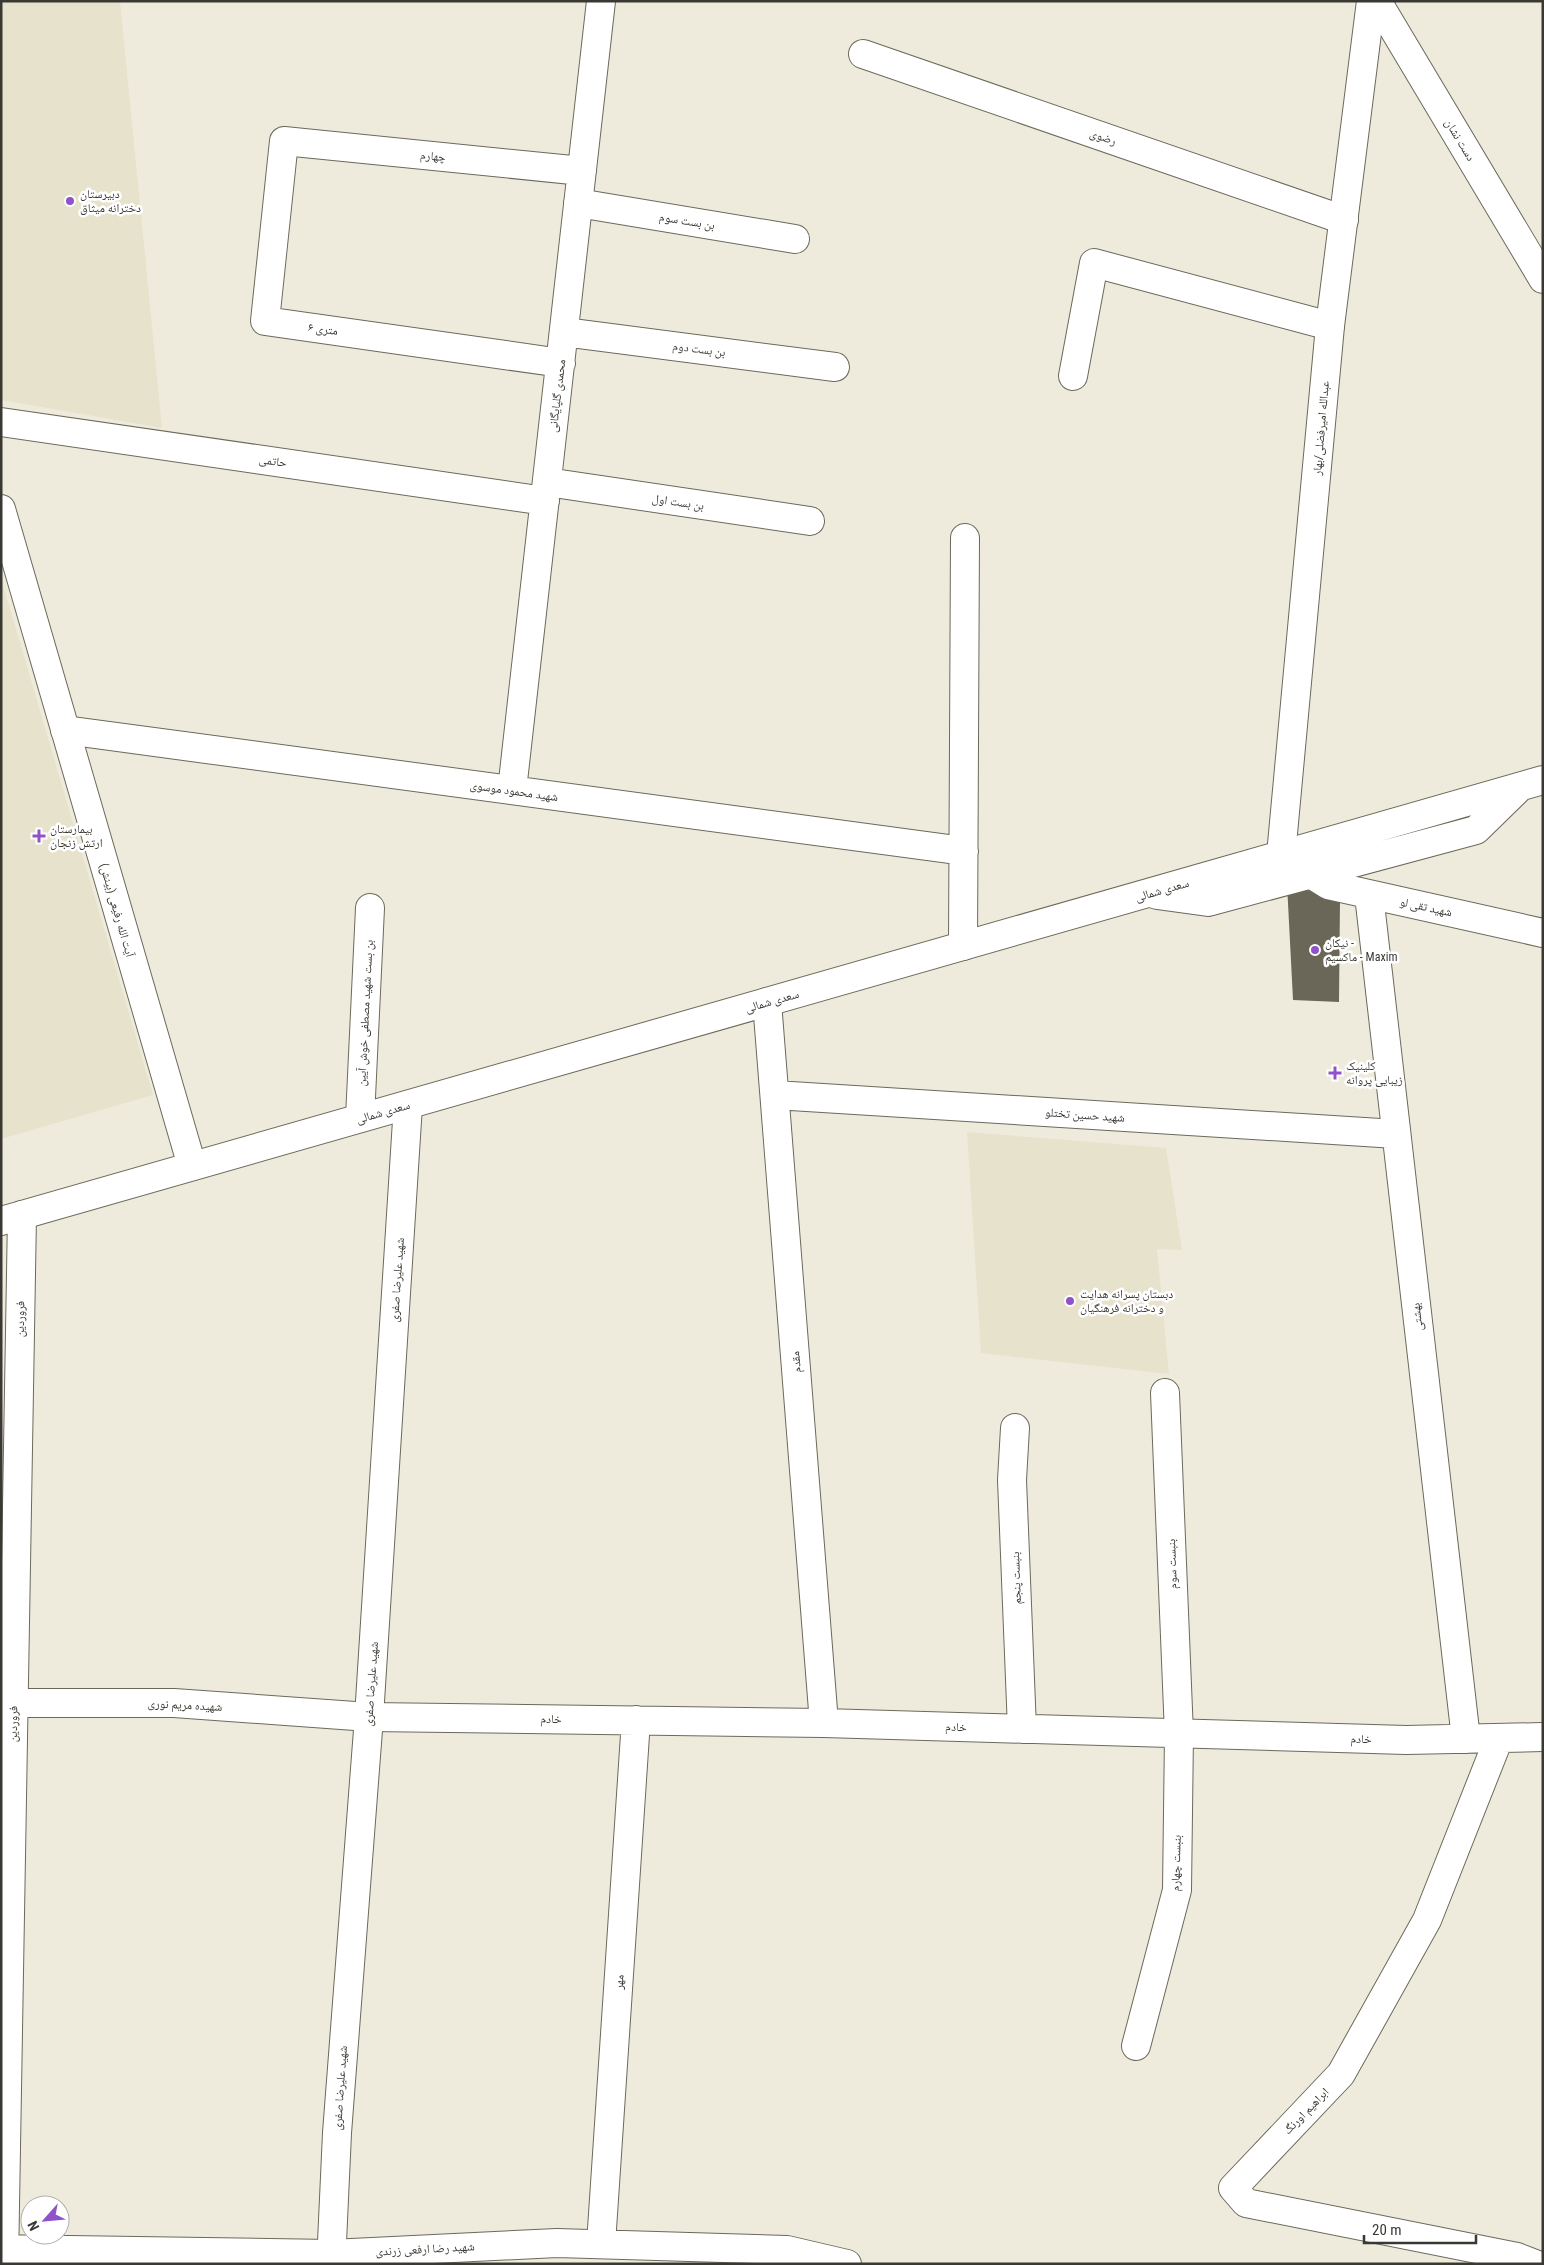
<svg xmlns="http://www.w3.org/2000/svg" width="1544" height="2265" font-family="'Roboto Condensed','Noto Naskh Arabic',sans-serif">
<rect width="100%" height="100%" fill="#efebdc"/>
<!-- built -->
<path fill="#e7e2cb" d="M1,1H120L162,428L1,400Z
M1,578L153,1095L1,1139Z
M967,1132L1166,1148L1182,1250L1157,1249L1169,1374L981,1353Z"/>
<!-- building -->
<path fill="#6a6759" d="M1287,884L1340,900L1339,1002L1293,1000Z"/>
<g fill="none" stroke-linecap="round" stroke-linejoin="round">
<defs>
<path id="minor" d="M1377,1L1543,279
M863,54L1344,220
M578,203L795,239
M564,332L835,367
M561,363L265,321L284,141L582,171
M1073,376L1094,263L1330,326
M1,422L545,501
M547,482L810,521
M65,730L964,851
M512,790L601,1
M1312,875L1328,885L1543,933
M1369,895L1466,1739
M963,946L965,538
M767,1002L824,1723
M775,1095L1396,1134
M360,1118L370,908
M1015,1428L1012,1480L1022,1729
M1,1703H174L369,1717L824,1723L1406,1740L1543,1737
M1499,1738L1427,1920L1341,2074L1233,2188L1246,2203L1517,2257L1535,2264
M1136,2046L1177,1890L1179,1734L1165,1393
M601,2244L636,1720
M1,2249L331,2254L557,2243L787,2250L847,2264
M4,2264L22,1215"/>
<path id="tertiary" d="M1,509L192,1166
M1281,855L1330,326L1371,1
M331,2264L337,2133L369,1717L408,1105"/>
<path id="secondary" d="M1157,895L1208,902L1476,830L1517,790
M1,1221L1543,780"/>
</defs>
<!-- minor casing -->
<use href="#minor" stroke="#6c695b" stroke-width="30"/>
<!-- tertiary casing -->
<use href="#tertiary" stroke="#6c695b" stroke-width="30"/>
<!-- secondary casing -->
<use href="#secondary" stroke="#6c695b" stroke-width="30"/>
<!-- minor -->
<use href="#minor" stroke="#fff" stroke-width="28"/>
<!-- tertiary -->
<use href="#tertiary" stroke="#fff" stroke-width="28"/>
<!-- secondary -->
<use href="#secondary" stroke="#fff" stroke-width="28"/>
</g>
<!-- markers -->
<g fill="#9052c8" stroke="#fff" stroke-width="2">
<circle cx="70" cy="201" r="5"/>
<path d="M36.5 828.5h5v5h5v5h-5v5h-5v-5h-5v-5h5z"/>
<circle cx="1315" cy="950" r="5"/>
<path d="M1332.5 1065.5h5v5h5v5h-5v5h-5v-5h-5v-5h5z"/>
<circle cx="1070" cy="1301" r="5"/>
</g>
<g text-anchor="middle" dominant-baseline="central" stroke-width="5" stroke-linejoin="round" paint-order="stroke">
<!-- street labels -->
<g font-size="12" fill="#393832" stroke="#fff">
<text transform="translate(1103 137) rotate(19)">رضوی</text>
<text transform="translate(1460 140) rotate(59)">دست نشان</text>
<text transform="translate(433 156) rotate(6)">چهارم</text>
<text transform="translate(687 221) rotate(9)">بن بست سوم</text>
<text transform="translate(323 329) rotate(8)">۶ متری</text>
<text transform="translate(699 349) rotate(7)">بن بست دوم</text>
<text transform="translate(557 396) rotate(-83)">محمدی گلپایگانی</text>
<text transform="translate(1321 428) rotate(-85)">عبدالله امیرفضلی/بهار</text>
<text transform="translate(273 461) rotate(8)">حاتمی</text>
<text transform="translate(678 502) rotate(8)">بن بست اول</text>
<text transform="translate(514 791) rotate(8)">شهید محمود موسوی</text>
<text transform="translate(1162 890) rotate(-16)">سعدی شمالی</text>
<text transform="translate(1426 907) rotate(12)">شهید تقی لو</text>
<text transform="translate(117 910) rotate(74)">آیت الله رفیعی (بینش)</text>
<text transform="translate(772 1001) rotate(-16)">سعدی شمالی</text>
<text transform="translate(365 1013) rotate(-87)">بن بست شهید مصطفی خوش آیین</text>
<text transform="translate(383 1112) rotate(-16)">سعدی شمالی</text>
<text transform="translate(1085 1115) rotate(4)">شهید حسین تختلو</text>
<text transform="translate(397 1280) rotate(-86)">شهید علیرضا صفری</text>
<text transform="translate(1417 1317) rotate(-97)">بهشتی</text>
<text transform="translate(20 1319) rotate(-89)">فروردین</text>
<text transform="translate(796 1362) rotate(-95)">مقدم</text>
<text transform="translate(1172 1564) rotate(-92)">بنبست سوم</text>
<text transform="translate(1016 1578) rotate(-92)">بنبست پنجم</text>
<text transform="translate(371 1684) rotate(-86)">شهید علیرضا صفری</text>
<text transform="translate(185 1705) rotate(3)">شهیده مریم نوری</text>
<text transform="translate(551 1719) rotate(1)">خادم</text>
<text transform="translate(13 1724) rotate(-89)">فروردین</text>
<text transform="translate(956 1727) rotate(2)">خادم</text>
<text transform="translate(1361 1739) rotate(1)">خادم</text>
<text transform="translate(1176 1863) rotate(-88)">بنبست چهارم</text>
<text transform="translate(619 1982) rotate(-86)">مهر</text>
<text transform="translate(340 2088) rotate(-86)">شهید علیرضا صفری</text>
<text transform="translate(1306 2111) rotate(-46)">ابراهیم اورنگ</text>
<text transform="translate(425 2249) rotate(-3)">شهید رضا ارفعی زرندی</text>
</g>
<!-- poi labels -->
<g font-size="12" fill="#393832" stroke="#fff" text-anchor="start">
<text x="80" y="194">دبیرستان<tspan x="80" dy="14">دخترانه میثاق</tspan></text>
<text x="50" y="829">بیمارستان<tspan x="50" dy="14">ارتش زنجان</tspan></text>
<text x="1325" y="943">نیکان -<tspan x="1325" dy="14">ماکسیم - Maxim</tspan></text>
<text x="1346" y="1066">کلینیک<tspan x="1346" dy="14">زیبایی پروانه</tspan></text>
<text x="1080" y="1294">دبستان پسرانه هدایت<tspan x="1080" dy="14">و دخترانه فرهنگیان</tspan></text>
</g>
</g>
<!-- border -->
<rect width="1544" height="2265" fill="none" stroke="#393832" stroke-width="5"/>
<!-- north arrow -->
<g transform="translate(45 2220) rotate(243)"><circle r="24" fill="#ffffff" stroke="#b0afad"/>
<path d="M0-4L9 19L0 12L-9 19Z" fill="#9052c8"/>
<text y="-8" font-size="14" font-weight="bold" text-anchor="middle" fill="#393832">N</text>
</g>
<!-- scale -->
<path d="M1364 2235v8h112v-8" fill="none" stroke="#393832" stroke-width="2.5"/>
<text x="1372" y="2235" font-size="15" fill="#393832" stroke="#ffffff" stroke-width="4" paint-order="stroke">20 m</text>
</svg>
